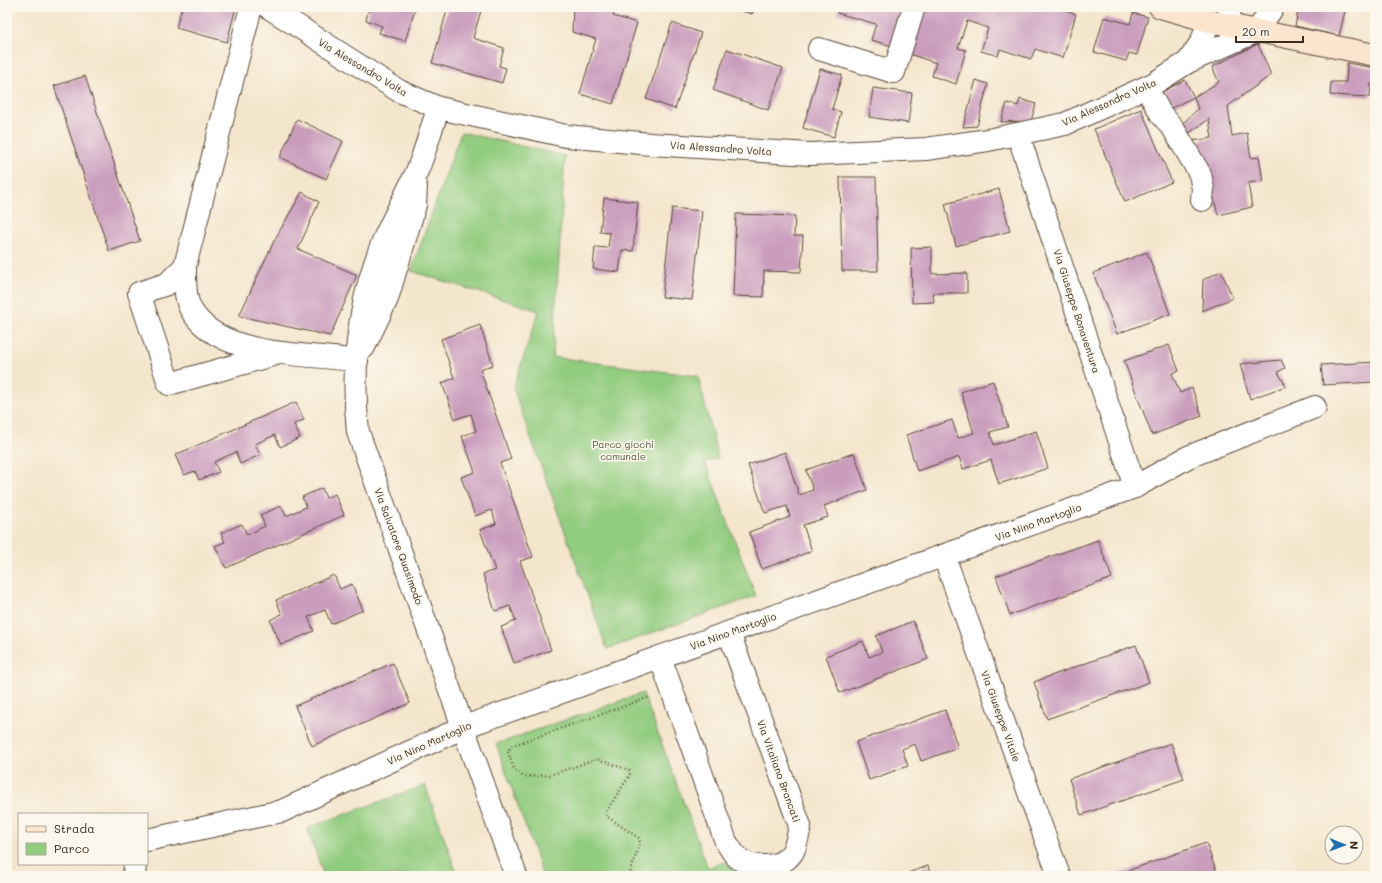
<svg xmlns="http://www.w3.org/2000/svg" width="1382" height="883" font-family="Mali,sans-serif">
<rect width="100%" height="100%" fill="#fbf7ec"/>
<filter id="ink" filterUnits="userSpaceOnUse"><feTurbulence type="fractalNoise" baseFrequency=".025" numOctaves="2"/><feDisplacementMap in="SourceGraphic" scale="8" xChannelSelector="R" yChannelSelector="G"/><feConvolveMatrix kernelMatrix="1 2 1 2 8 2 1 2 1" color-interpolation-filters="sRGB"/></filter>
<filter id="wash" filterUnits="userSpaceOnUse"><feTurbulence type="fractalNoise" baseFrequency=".012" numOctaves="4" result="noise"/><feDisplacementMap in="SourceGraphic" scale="16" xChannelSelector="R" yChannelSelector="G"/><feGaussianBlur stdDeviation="0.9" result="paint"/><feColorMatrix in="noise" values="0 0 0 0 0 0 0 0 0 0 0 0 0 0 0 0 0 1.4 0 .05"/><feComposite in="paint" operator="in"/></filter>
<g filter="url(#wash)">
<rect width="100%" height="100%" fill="#f4e6cd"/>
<!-- green -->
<path fill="#92cc7f" stroke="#667b4e" d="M461,132L565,156L553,357L698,376L718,458L705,462L756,596L607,649L513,388L539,311L411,271Z
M643,693L708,868L724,862L743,876H543L496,744Z
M425,785L458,876H324L307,828Z"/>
<g id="blocks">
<!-- building -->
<path fill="#ca9dbd" d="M182,7H236L227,42L176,28Z
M363,7H416L405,41L379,33L382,26L366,20L369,9Z
M448,7H482L473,38L504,48L499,66L506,68L502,83L432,63Z
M573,7H612L616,8L613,16L637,23L613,104L580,94L596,39L572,32Z
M728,7H754L752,14Z
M839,7H903L892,46L871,40L876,24L837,13Z
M921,7H1055L1076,14L1063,58L1035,49L1031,59L1000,49L998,56L981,51L988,28L967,21L958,48L966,50L956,84L932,76L936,63L906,53Z
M1299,7H1346L1339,36L1295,26Z
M1133,13L1148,17L1137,55L1129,53L1126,61L1094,52L1104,17L1130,24Z
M672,23L701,33L675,109L646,99Z
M1258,44L1271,75L1228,106L1232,136L1247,133L1251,158L1259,157L1263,181L1248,183L1252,207L1218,215L1205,163L1191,141L1212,138L1209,119L1188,134L1182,124L1198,109L1194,97L1219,82L1212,67Z
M727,49L783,68L768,110L713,90Z
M1347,63L1375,68V85L1371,84L1370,97L1330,95L1331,82H1346Z
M820,69L842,75L832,109L841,112L834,137L803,128Z
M85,76L140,241L109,251L54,86Z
M976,80L988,84L977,126L963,127Z
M1185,80L1194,97L1167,110L1158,94Z
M873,88L912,93L908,123L869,117Z
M1020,99L1036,104L1031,121L1001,122L1007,103L1018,106Z
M1141,109L1172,182L1125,202L1094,129Z
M297,119L343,141L326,179L280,157Z
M840,177H876L878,271H842Z
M999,189L1010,231L956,246L945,204Z
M302,192L319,202L298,249L357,275L330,336L239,316L275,239Z
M604,198L638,202L633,251L622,250L619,272L593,269L595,247L608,248L610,233L600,232Z
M672,208L702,211L692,300L662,297Z
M736,214L795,216L794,236H803L801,272L764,271L763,297L733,296Z
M932,247V274L967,273V293H933L934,302L912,303L911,248Z
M1147,252L1170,314L1117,334L1093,273Z
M1221,271L1233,298L1202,311L1203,280Z
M480,325L493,365L480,369L511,459L500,463L533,557L520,561L551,650L514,663L501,627L516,621L510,606L495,611L483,574L495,570L480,530L496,524L492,510L475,516L461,477L475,472L462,436L476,431L471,414L455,419L442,383L454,378L441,339Z
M1169,345L1179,371L1172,373L1180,393L1192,388L1202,416L1152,435L1124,361Z
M1281,360L1285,368L1278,372L1286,386L1250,399L1240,364Z
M1375,362V382L1323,385L1321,365Z
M993,381L1008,427L990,432L994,445L1036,431L1048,468L999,484L991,460L963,469L959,457L917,471L906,435L952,420L958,438L974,433L961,392Z
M296,402L304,420L294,424L300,438L280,447L275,435L255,444L260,455L240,464L236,452L214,462L219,472L199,480L195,471L184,475L175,455Z
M785,452L799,495L813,490L806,470L854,453L867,490L824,506L828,517L803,525L812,551L762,569L749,532L790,517L787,506L765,513L748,465Z
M322,488L326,498L335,494L344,515L226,568L215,546L225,542L221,533L242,524L247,535L265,526L260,515L281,506L286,516L306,507L302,497Z
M1098,540L1112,578L1010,615L996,576Z
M334,575L340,589L352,584L363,610L331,624L325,610L308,617L314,631L281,645L270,620L282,614L276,600Z
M913,621L928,659L840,693L826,656L863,641L869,657L882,652L876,636Z
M1136,645L1149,682L1047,719L1034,682Z
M393,663L410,703L312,746L295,706Z
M945,710L958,748L921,761L915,744L902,749L908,766L869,780L856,742Z
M1171,743L1184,779L1081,815L1069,779Z
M1206,843L1218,876H1113Z
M928,866L931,876H899Z"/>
</g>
</g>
<g filter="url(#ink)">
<use href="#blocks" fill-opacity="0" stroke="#574638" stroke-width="1"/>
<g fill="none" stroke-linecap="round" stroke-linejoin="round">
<defs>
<path id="minor" d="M251,7L185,266C185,279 184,295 190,308C218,360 308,352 357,361
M268,7L399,91L439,108L566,136L651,144L810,154L926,149L988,140L1065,124L1153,84L1188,62L1257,31L1273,7
M1228,25L1230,7
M819,49L894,72L914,7
M1188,62L1202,41L1209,21
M1146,87L1161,114L1173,128L1200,174L1203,189L1202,200
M439,108C430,129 426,151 417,171C407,194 394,216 384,239C359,300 351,367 358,432L516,876
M1018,134L1135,487
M185,266L167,284L139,293L169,384L276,354
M364,347L387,299L415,205L416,187
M944,556L1059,876
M660,657L726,842C730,847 733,854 738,858C752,869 780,870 792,853C797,844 798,836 800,826L729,633
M147,840L282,811L464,727L1135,487L1188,457L1315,407
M134,876L135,864"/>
<path id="secondary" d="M1160,7L1209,21L1375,55"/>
</defs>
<!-- minor casing -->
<use href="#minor" stroke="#574638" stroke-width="24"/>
<!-- secondary casing -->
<use href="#secondary" stroke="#574638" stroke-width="24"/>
<!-- path -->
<path stroke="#574638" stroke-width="2.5" stroke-dasharray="1 3" stroke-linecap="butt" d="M629,876L640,843L639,838L606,816L607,810L630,775L629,770L597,759L550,775L524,777L514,769L508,752L511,746L650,697"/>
<!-- minor -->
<use href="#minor" stroke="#fff" stroke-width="22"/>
<!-- secondary -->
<use href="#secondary" stroke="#fbe5cf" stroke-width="22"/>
</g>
</g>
<g text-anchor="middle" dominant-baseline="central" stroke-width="3.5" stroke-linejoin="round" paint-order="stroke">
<!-- street labels -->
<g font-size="10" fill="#3b2a1e" stroke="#fbf7ec">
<text transform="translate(363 67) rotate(31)">Via Alessandro Volta</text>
<text transform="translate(1109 102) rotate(-24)">Via Alessandro Volta</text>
<text transform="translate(721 148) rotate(4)">Via Alessandro Volta</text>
<text transform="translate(1077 311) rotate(72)">Via Giuseppe Bonaventura</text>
<text transform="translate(1038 522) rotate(-20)">Via Nino Martoglio</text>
<text transform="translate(399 546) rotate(70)">Via Salvatore Quasimodo</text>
<text transform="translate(733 631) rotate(-20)">Via Nino Martoglio</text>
<text transform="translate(1001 716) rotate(70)">Via Giuseppe Vitale</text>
<text transform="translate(429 743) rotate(-24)">Via Nino Martoglio</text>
<text transform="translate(779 771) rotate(70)">Via Vitaliano Brancati</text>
</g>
<!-- park labels -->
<g font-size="10" fill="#555b3b" stroke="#fbf7ec">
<text x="623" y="444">Parco giochi<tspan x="623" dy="12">comunale</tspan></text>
</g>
</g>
<!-- margin -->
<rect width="1382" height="883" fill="none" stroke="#fbf7ec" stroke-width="24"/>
<!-- legend -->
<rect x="18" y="813" width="130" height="52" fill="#fbf7ec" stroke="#aea59a"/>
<rect x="26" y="826" width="20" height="6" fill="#fbe5cf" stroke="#aea59a"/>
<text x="54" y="833" font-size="12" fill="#3b2a1e">Strada</text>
<rect x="26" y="843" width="20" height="12" fill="#92cc7f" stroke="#aea59a"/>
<text x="54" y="853" font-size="12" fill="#3b2a1e">Parco</text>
<!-- north arrow -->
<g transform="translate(1344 845) rotate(91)"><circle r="19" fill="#fbf7ec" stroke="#aea59a"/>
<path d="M0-3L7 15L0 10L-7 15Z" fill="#1f6fb2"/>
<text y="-6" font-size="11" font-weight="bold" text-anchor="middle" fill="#3b2a1e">N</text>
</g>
<!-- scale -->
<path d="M1236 36v6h67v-6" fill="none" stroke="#3b2a1e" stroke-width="2"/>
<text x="1242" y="36" font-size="12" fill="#3b2a1e" stroke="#fbf7ec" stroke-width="3" paint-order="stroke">20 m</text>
</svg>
